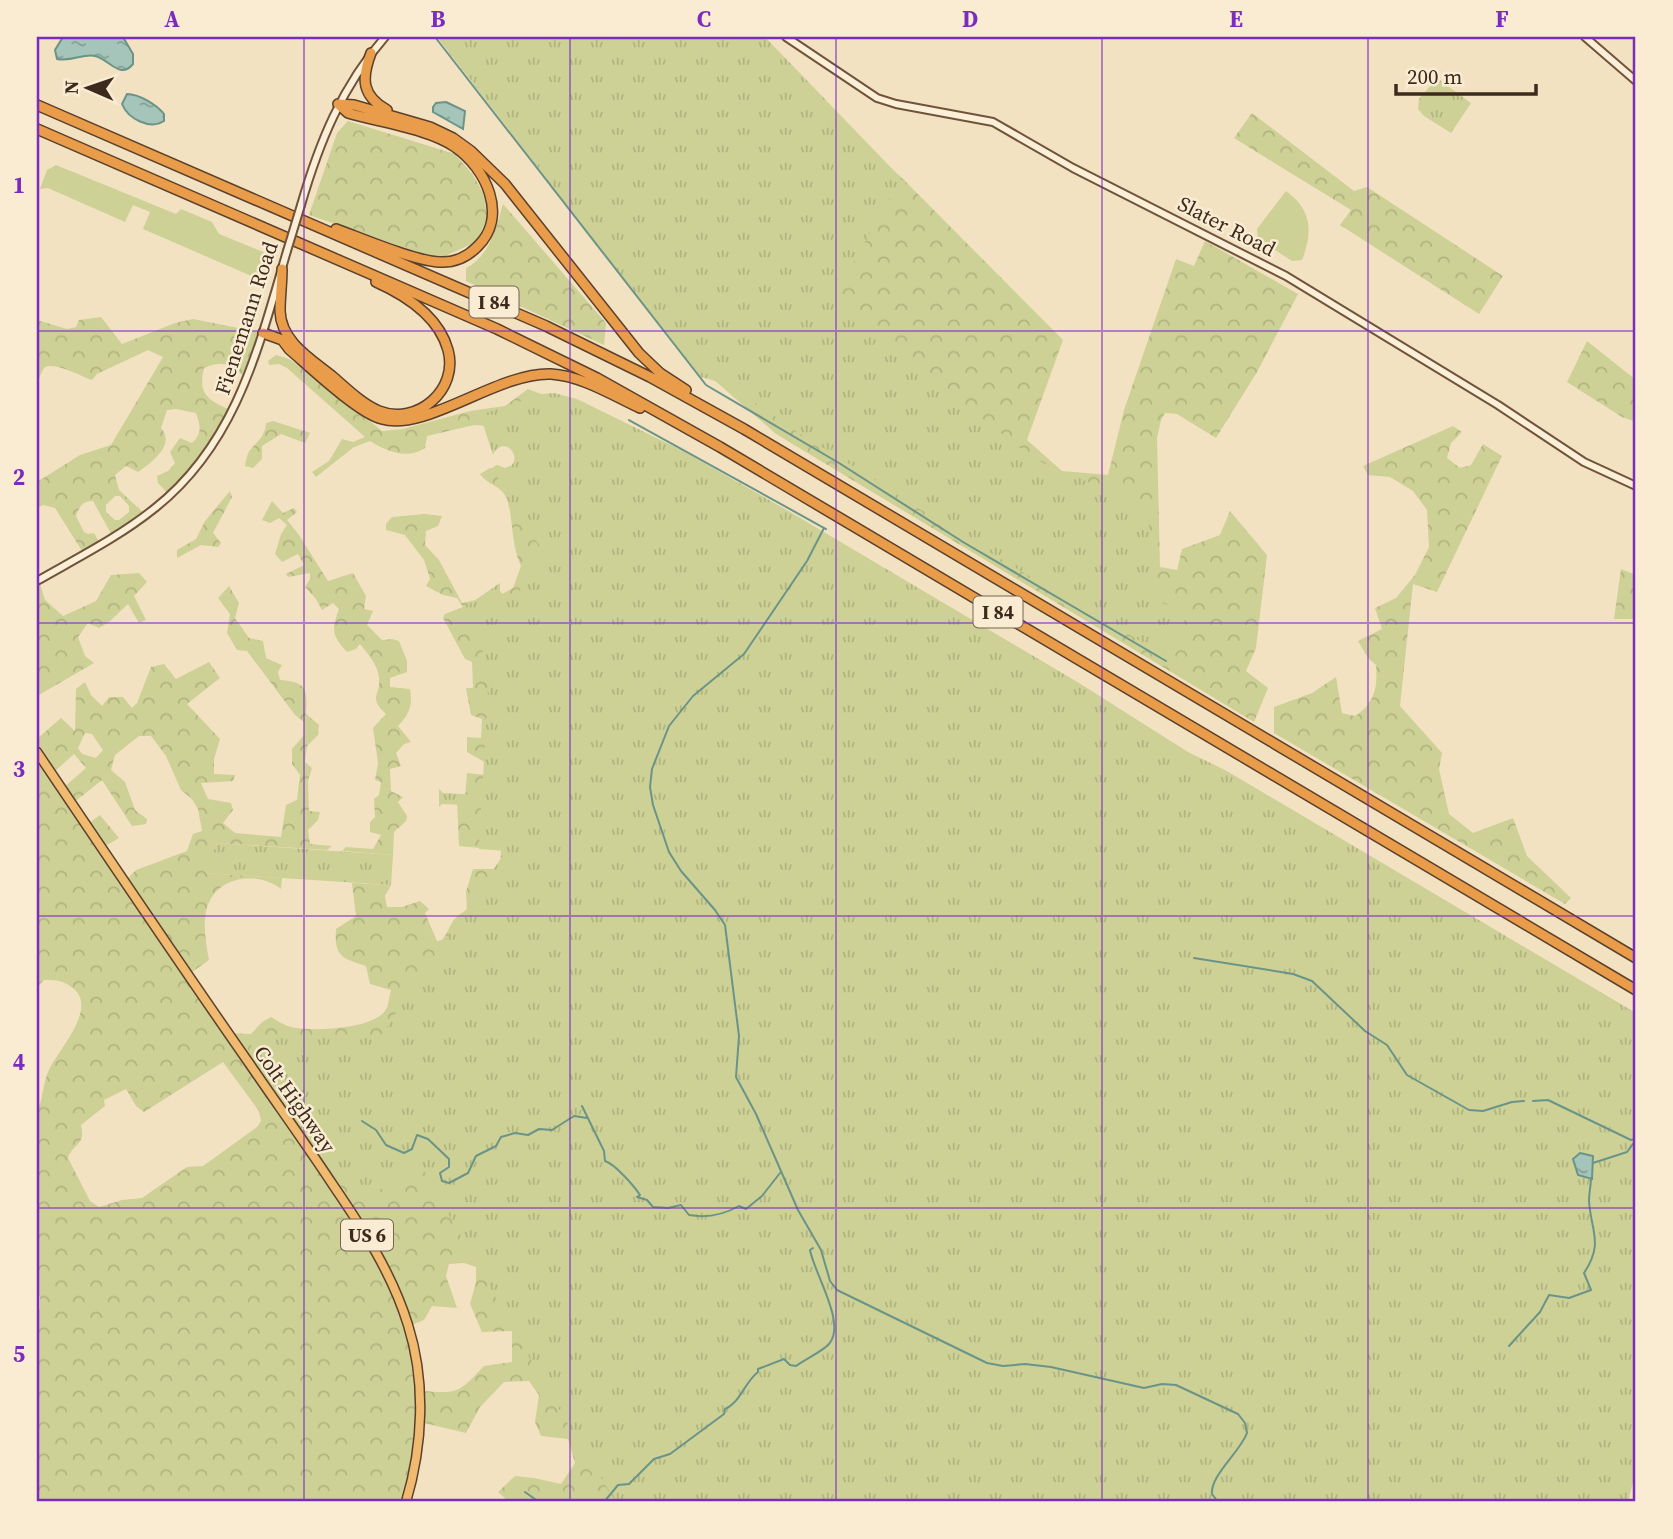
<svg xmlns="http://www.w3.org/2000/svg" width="1673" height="1539" font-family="'Source Serif 4',serif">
<defs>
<pattern id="forest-crowns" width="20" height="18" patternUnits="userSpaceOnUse" patternTransform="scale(1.75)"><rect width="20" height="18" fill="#cdd195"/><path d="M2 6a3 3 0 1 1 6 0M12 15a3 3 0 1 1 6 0" fill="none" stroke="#b1b480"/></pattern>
<pattern id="park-tufts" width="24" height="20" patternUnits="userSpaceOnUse" patternTransform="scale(1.75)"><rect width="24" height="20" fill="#cdd195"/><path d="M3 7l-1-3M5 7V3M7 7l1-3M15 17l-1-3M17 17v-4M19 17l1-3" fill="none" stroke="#b1b480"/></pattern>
<pattern id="water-ripples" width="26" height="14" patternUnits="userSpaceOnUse" patternTransform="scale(1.75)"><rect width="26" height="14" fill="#a5c4ba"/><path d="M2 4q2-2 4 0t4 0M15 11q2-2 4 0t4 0" fill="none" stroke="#889f97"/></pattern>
</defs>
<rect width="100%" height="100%" fill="#f2e2c2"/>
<!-- grass -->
<path fill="#cdd195" d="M56,165L176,214L181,209L212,222L219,234L273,256L263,276V281L143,229L150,212L133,205L125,222L48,188L40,189L47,170Z
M1286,191C1312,210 1313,232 1302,260L1292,261L1258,239L1257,229Z"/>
<!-- forest -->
<path fill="url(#forest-crowns)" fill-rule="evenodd" d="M437,37H747L902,178L1063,340L1027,440L1062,471L1108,475L1124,410L1176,259L1194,266L1205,241L1298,294L1257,372L1216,438L1177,414L1165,413L1161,420L1157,438L1160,567L1177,570L1182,549L1220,535L1230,511L1267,555L1256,648L1246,671L1268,688L1254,722L776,434L713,379L700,377Z
M1252,113L1354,191L1367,187L1503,276L1479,314L1340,225L1351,210L1234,138Z
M348,121L455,154L473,175L487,200V219L476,242L443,257L425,255L309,215L337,133Z
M503,204L606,323L604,345L466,281V268C490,256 496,228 503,204Z
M101,317L122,344L175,323L193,319L263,333L248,380C231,365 226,359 204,368C197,397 210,400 234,412L170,496L158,483L157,476L168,471L175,463L170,452L180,438L192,443C203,433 200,425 196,413L176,409L167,410L161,428C176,445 151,463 138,472L126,466L115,475L119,490L146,515L113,537L93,501C83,500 79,507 76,516L84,532L88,534L94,533L101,545L84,554L55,508L43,505L37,508V482L80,455L111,445L163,357L148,350L97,374L92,380C83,377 52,360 44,368C41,372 39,380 37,384V320L67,329L76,327L79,320ZM115,496H120L129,506V512L119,520H115L106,512V505Z
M1587,341L1636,380V422L1622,417L1567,382Z
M276,355L289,359L330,388L382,431L403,429L470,411L505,406L528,389L541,394L823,1502H509L498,1492L515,1476L534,1478L561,1484L575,1463L568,1439L541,1436L535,1422L539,1395L529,1381L504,1382L480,1407L466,1433L420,1422L406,1502H37V1315L40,1308V1296L37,1294V1106L40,1104C43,1094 44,1082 48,1072C56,1052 98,1010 74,989C63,980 57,980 44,980L37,987V739L61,718L75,731L76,689L85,682L91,695L102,706L109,697H123L132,708L137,703L151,667L164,664L176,679L209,662L220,678L187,704L220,739L214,759V774L235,775L233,781L201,783L208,799L231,803L233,810L223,823L235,833L281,837L286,805L297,800L300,775L292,764V749L304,735V722L295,715L247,651L237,650L227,633L230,614L218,598L229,586L239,603L235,618L249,638L263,641L266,658L282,665L278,672L280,680C306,682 308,688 306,714L319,725L318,735L307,746L305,762L312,768L308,781L309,811L320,812L318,820L308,830L310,844L332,846L327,850L217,843L206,873L282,878L281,889C256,870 214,876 206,911C203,927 206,944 209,960L188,975L228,1033L251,1034L262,1022L271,1017C279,1022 287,1027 296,1028C317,1031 371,1029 385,1011C389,1006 389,996 391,990L370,984L366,966C342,958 334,957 336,929L356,916L352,883L391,885L385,896L387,907H402L420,901L429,909L425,913L437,941L442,940C453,926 449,919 467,910L466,892L473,869H500L501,850L459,846L457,801L465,798L467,773L486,775L488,764L467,752V737L481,738L482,719L471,715L466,688H473L472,662L465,659L443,618L445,614L463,607L457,598L443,595L426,586L430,579L424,560L405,535L386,530V524L392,517L425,514L442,516L438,526L426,531L425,545L439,560L462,603L476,600L497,590L502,594L513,588L521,566C510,543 514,513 505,495C499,485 486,484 480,474L490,468H513L516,448L487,426L474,425L427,436L425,448C407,460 386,451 370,441L354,447L316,477L312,472L329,461L342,439L353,442L365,437L287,368L279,364L269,365L268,361ZM85,733L92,734L103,750L96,758L82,754L78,748ZM139,736H151L166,756L181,790L192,799L198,809L202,831L193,834L187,851L136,870L124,882L102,848L119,838L100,815L86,825L72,804L102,780L132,826L146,824L147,819L135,810L125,782L111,770L115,755ZM74,754L86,768L62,789L52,774ZM223,1062L259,1111L261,1121L257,1127L203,1166L187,1167L142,1198L122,1200L99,1207L90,1201L68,1158C74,1142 86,1146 81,1125L105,1106L104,1100L126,1089L136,1106L144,1112ZM464,1263L476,1267V1282L470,1304L482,1332L512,1331V1362L484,1366C457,1395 458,1393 420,1391L409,1326L424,1320L432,1306L457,1308L446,1276L449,1264Z
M273,421L310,433L305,443L281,434L262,446V459L253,468L245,466C246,461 247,453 251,449C259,440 265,436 266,423Z
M1453,426L1462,432L1451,443L1447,458L1460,468L1471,465L1483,444L1502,456L1437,592L1413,584L1400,706L1442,753L1439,769L1449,814L1473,833L1513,818L1527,856L1571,898L1565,904L1274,733V707L1312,693L1336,677L1342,713L1355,716C1374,704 1378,688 1376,665L1368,658L1358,641L1382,629L1375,608L1396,598L1415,575L1429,547L1427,510L1413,491L1390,477L1368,475L1363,466Z
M230,491L232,497L213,533L221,543L218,547L201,545L177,558V550L196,539L205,521Z
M272,501L283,513L294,508L297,512L287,520L299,535L328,581L353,573L366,596L364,609L373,611L367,625L382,640L392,639L399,641L407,661V672L390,678V687L410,689C413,705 409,715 398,726L411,742L404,744L396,753L401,766L390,769L391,791L403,797L398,802L407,816L406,821L394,832L393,855L342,851L346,847L373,849L381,835L370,832V822L375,817L374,799L379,795L381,782L375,780L378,763L373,728L386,714C367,696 381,696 379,678C378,665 368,654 360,644L356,649L347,652C332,635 331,631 339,609L333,603L322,610L316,599L305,587L310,579V573L288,577L286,574L304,565L298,554L282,562L275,554L281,534L287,525L279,518L270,523L262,520Z
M1621,569L1636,575V619H1614Z
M139,573L147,582L134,596L146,620L139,623L128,604L109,622L99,628L88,623L78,637L85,656L94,663L37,696V581L39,580L45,600L63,616L96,601L111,575Z"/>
<!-- park -->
<path fill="url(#park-tufts)" d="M438,37H765L901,178L832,300L1034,459L1147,507L1156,602L1191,610L1163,654C1085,609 1007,564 931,516C889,490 848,462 805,437C774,418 736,383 700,377Z
M1437,78L1471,103L1451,133L1424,116L1418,109L1419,99Z
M554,393L577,399L683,451L785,509L1079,683L1188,752L1225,770L1636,1013V1470L1628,1502H616L554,1401L422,1167L357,1202L246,1038H379L506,851L479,849L481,806L442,804L439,807V789L443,793L482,795L488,688L486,660L465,607L500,583V591C507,602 521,599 521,585L529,579L522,568L544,552L508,500L493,467L497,465L505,468L511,466L515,461C515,446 500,440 493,455L480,415L542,394Z
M217,843L393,855L391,885L205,873Z"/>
<!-- water -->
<path fill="url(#water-ripples)" stroke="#6b9488" stroke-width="2" d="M63,37H123L133,54V64C120,80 109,59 95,56C84,53 72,62 57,59L55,50Z
M127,94C139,94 157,105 164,114V121C150,130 128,119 122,104Z
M446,102L465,111L463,129L433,112V107L436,103Z
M1580,1153L1593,1156L1592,1179L1578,1175L1573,1159Z"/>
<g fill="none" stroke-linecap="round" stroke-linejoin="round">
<!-- stream -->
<path stroke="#6b9488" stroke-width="2" d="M435,37L706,385L839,463L963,542L1166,661
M629,420L826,529
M824,528L807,561L744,654L693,696L669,726L652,769L650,787L653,805L669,852L681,871L715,910L725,925L739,1036L736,1077L756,1114L798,1210L821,1250L830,1281L837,1290L987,1363L1003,1366L1025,1364L1051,1367L1144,1388L1162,1384L1176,1385L1238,1414L1245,1423L1247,1433C1240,1452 1210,1476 1212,1494L1218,1502
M1194,958L1293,974L1312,981L1365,1031L1387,1045L1407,1075L1469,1110L1483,1111L1512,1102L1524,1101
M1533,1101L1548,1100L1631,1140L1635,1139
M582,1106L604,1151L605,1161C615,1164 634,1186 640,1195L637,1197L647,1200L653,1207L668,1208L681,1205L689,1215C706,1218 723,1215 739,1206L746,1209L762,1196L780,1173
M362,1121L376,1130L386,1145L404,1153L412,1149L417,1135L428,1139L449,1159V1167L440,1173L442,1181L449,1183L468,1173L476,1156L496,1146L501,1137L515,1133L528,1135L539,1129L552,1130L574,1116L587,1118
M1593,1163L1627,1152L1636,1140
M1509,1346L1540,1312L1549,1295L1569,1298L1591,1290L1584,1273C1604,1243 1591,1232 1589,1201C1589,1193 1591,1185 1591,1178
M525,1492L539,1502
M604,1502L618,1485L629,1484L654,1459L670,1454L724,1414L725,1409C740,1403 744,1383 758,1372V1369L784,1359L790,1365L796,1366C804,1360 823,1351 829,1344C847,1324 814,1273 810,1250L813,1248"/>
<defs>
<path id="secondary" d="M786,37L877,98L896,104L993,122L1073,168L1286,276L1498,405L1584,462L1636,486
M1585,37L1636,81
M301,205C319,143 342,86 385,37
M37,581C77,558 119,537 155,508C237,443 259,346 287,251"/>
<path id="trunk" d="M37,752C107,856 177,960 249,1063C277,1104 306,1144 333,1185C363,1229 392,1273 408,1325C426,1382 423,1445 406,1502"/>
<path id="motorway" d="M371,53C361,79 362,96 387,110
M338,104L354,105L430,127L453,138L471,151L505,184L639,353L660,373L686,390
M37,105L546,326L650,377L744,429L1636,958
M37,129L497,329L597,378L720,447L1636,990
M336,229C361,238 419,263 443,262C456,262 468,256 477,247C509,217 486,168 455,147C430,129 378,122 348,113L338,104
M282,269C282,283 280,297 280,311C281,342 311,359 332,376C346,388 362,404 379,411C417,426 459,390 448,350C439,317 405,295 376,282
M263,333L288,342
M283,341L289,349C310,367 358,413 382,419C426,432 498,372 551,374C582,376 612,395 640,408"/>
</defs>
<!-- secondary casing -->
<use href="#secondary" stroke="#70533a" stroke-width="10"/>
<!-- trunk casing -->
<use href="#trunk" stroke="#5b402c" stroke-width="11"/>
<!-- motorway casing -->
<use href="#motorway" stroke="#5b402c" stroke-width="12"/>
<!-- secondary -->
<use href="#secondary" stroke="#fcefd7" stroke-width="6"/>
<!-- trunk -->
<use href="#trunk" stroke="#f0ba71" stroke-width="8"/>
<!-- motorway -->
<use href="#motorway" stroke="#e99d4b" stroke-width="9"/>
<defs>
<path id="secondary-bridge" d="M287,251L301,205"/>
</defs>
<!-- secondary-bridge casing -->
<use href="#secondary-bridge" stroke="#70533a" stroke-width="10" stroke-linecap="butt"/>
<!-- secondary-bridge -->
<use href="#secondary-bridge" stroke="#fcefd7" stroke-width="6"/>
</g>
<!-- grid -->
<path fill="none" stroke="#7b2cbf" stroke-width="2" stroke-opacity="0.55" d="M304,37V1502M570,37V1502M836,37V1502M1102,37V1502M1368,37V1502M37,331H1636M37,623H1636M37,916H1636M37,1208H1636"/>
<g text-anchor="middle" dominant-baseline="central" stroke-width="5" stroke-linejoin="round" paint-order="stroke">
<!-- shield labels -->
<g fill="#f9ecd3" stroke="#756554" stroke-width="2">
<rect x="469.5" y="286.5" width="49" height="31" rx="5"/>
<rect x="973.5" y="596.5" width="49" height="31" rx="5"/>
<rect x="341" y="1219.5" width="52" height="31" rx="5"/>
</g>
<g font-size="19" font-weight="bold" fill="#3c2b1d">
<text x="494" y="302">I 84</text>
<text x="998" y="612">I 84</text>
<text x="367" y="1235">US 6</text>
</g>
<!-- street labels -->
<g font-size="21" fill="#3c2b1d" stroke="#f9ecd3">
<text transform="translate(1227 226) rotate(27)">Slater Road</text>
<text transform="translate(246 318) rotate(-72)">Fienemann Road</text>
<text transform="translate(295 1099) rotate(55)">Colt Highway</text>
</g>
</g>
<!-- border -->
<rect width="1673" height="1539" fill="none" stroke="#f9ecd3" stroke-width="77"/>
<!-- north arrow -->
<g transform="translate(88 88) rotate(272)" stroke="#f9ecd3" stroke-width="5" paint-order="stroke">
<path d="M0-5L12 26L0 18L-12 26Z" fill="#3c2b1d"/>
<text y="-10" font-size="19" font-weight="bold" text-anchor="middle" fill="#3c2b1d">N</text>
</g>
<!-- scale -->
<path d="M1396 84v10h140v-10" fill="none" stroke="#3c2b1d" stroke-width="3.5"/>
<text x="1407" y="84" font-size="21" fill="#3c2b1d" stroke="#f9ecd3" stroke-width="5" paint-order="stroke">200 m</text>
<rect x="38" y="38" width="1596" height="1462" fill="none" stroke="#7b2cbf" stroke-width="2.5"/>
<g font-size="23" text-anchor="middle" font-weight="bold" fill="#7b2cbf">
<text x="172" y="27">A</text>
<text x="438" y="27">B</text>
<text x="704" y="27">C</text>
<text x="970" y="27">D</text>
<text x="1236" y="27">E</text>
<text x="1502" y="27">F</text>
<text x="19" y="193">1</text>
<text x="19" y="485">2</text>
<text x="19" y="777">3</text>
<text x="19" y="1070">4</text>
<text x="19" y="1362">5</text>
</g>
</svg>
